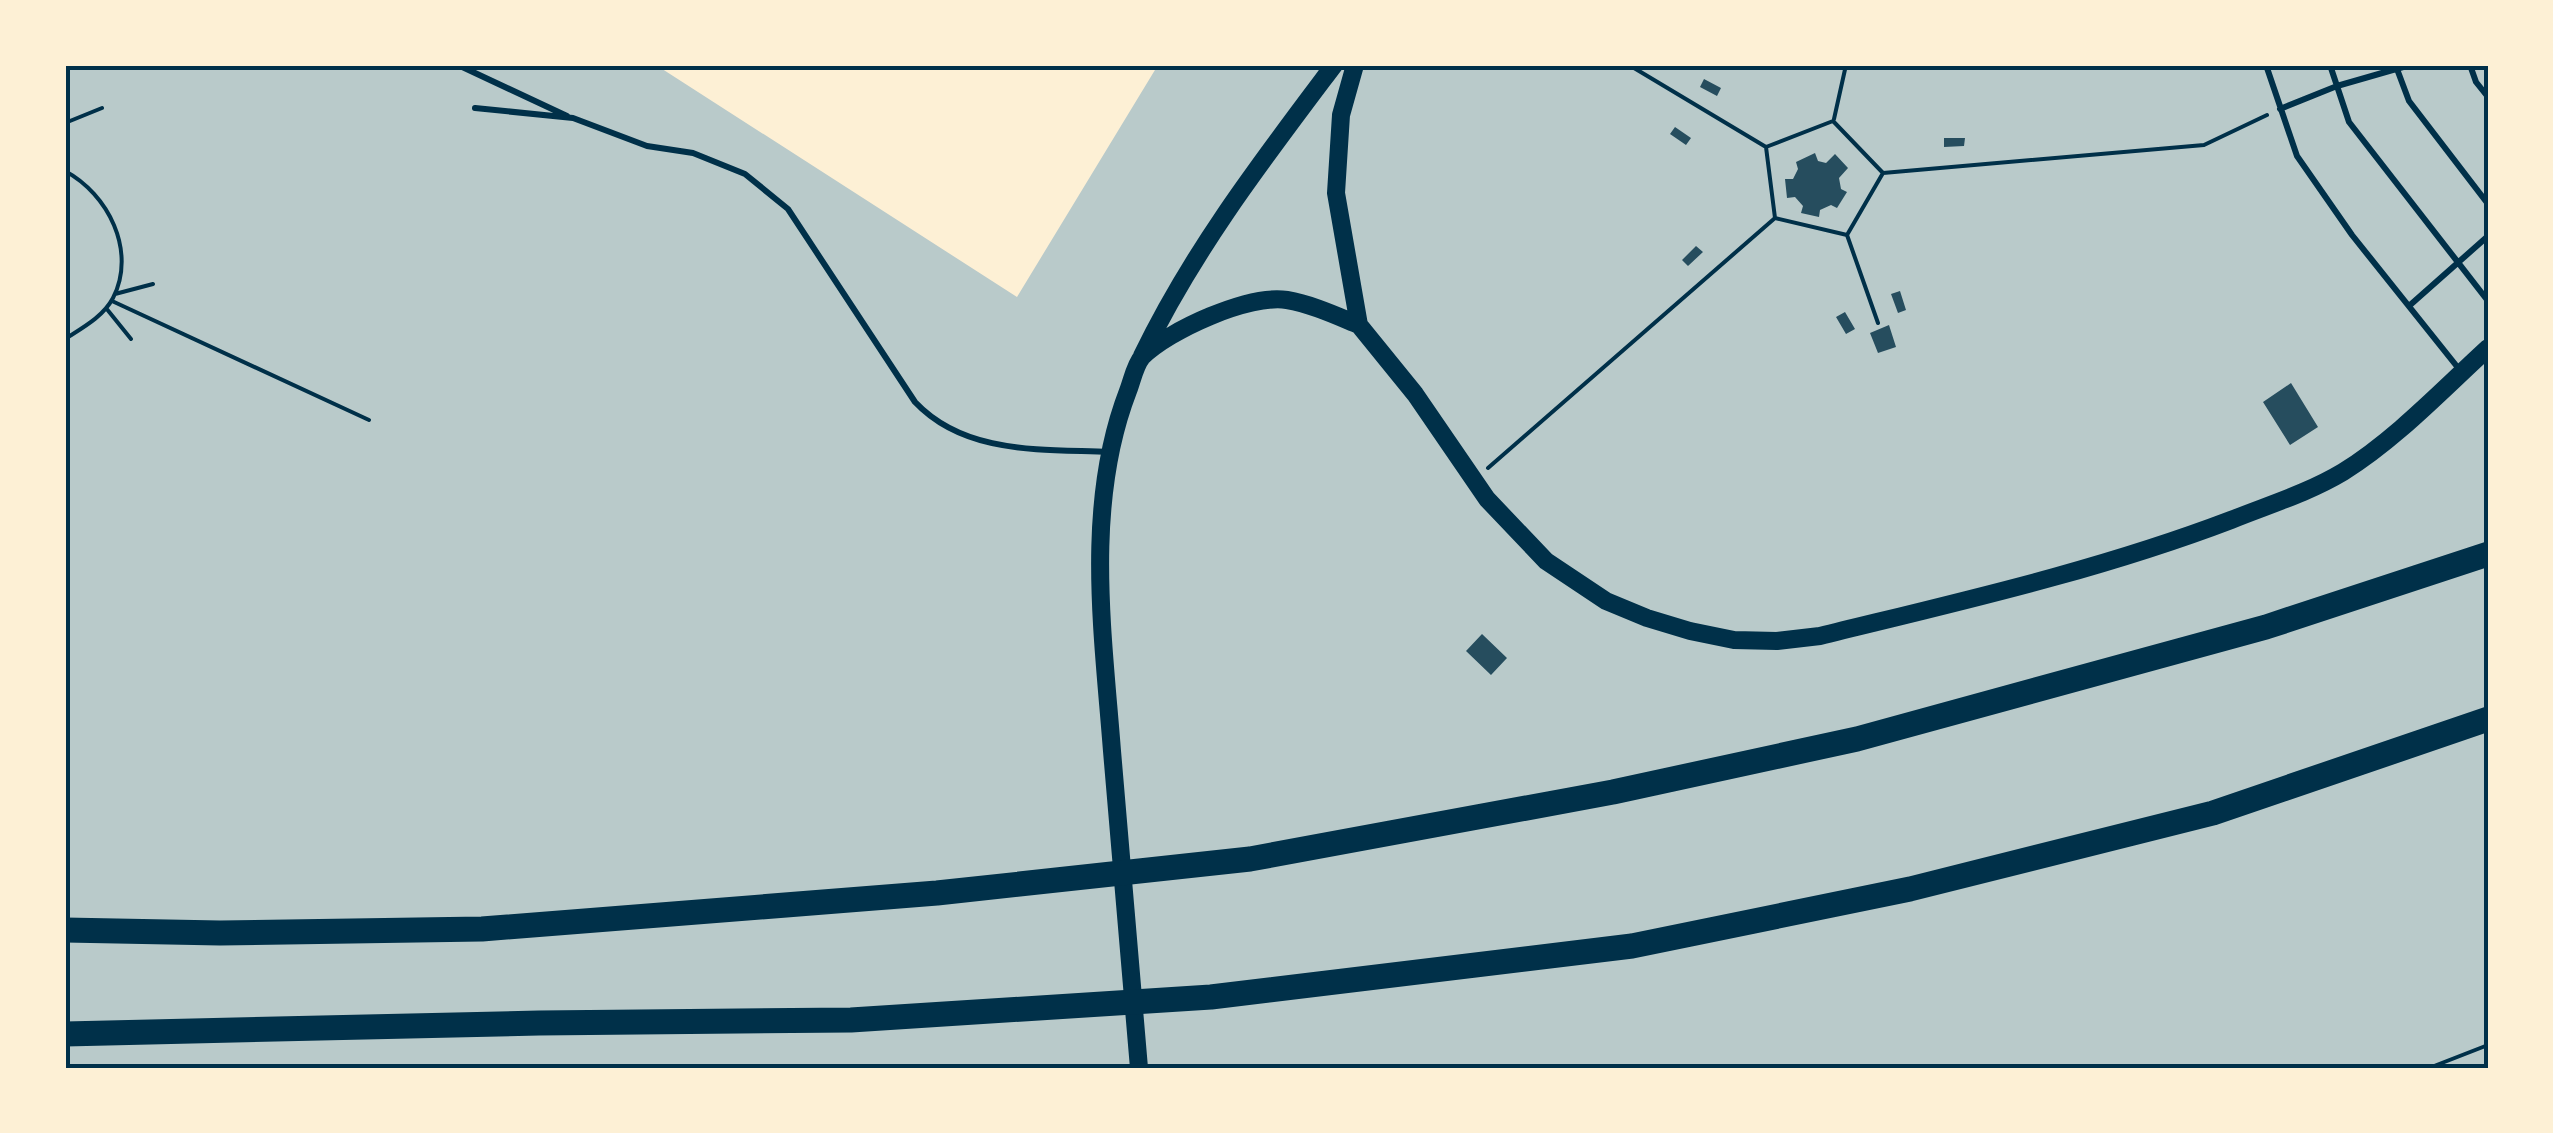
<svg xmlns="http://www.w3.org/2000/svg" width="2553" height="1133" font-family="'PT Sans',sans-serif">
<rect width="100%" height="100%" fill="#fdf0d5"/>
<!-- green -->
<path fill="#b9caca" d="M65,65H656L1017,297L1158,65H2488V1068H65Z"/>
<!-- building -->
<path fill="#264d5e" d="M1704,79L1721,88L1717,96L1700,87Z
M1675,127L1691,138L1686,145L1670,134Z
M1944,138H1965L1964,146L1944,147Z
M1815,153L1818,161L1826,163L1835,154L1848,168L1839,178L1841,189L1847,192L1837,208L1831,205L1820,210L1819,217L1801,213L1803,206L1795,197L1787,198L1785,179H1793L1798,169L1796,162Z
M1696,246L1703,252L1688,266L1682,260Z
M1900,291L1906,310L1898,313L1891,294Z
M1845,312L1855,329L1846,334L1836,317Z
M1889,325L1896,347L1878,353L1870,333Z
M2291,383L2318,427L2290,445L2263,402Z
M1482,634L1507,658L1491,675L1466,651Z"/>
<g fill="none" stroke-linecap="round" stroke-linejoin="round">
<!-- path -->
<path stroke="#003049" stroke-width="4" d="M1629,65L1766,147
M1834,119L1846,65
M1833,121L1883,173L1847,235L1775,218L1766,147Z
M65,123L102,108
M65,171C108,194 137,251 113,298C103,317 82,328 65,339
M1883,173L2204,145L2267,115
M1847,235L1878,323
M115,294L153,284
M112,301L369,420
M106,308L131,339
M1488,468L1775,218
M2429,1068L2488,1045"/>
<!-- service -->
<path stroke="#003049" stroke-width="6" d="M458,65L567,116
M2266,65L2297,156L2352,235L2459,369
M2330,65L2349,122L2488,301
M2470,65L2476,82L2488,97
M2397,69L2409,101L2488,204
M475,108L573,118L647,146L693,153L745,174L788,209L915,402C965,455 1042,449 1109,452
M2280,109L2337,86L2410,65
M2409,306L2488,236"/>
<!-- tertiary -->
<path stroke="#003049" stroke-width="18" d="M1355,65L1341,115L1336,193L1359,325L1415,394L1487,499L1546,561L1606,601L1647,618L1690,631L1734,640L1777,641L1820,636C1958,602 2097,571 2231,520C2268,505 2308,493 2343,472C2396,439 2442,390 2488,348
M1142,356C1193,250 1264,158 1334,65
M1139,1068C1130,962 1121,857 1112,751C1103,633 1084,505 1128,391C1132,381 1135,365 1142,357C1169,330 1249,294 1287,300C1311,304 1337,316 1359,325"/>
<!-- motorway -->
<path stroke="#003049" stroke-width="25" d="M65,930L220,933L482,929L937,893L1250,859L1613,792L1857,739L2266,627L2488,554
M65,1034L539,1023L851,1020L1211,997L1632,946L1910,889L2213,813L2488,719"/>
</g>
<!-- border -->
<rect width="2553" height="1133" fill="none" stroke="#fdf0d5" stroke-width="135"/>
<rect x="68" y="68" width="2418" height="998" fill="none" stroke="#003049" stroke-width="4"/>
</svg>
